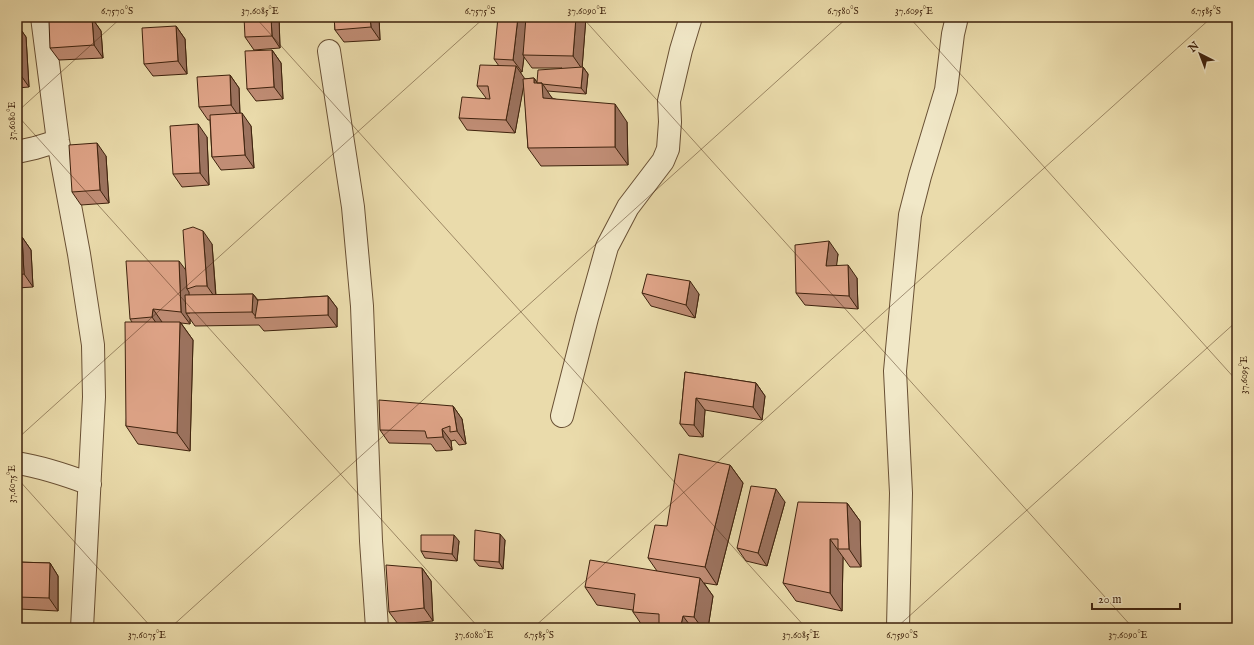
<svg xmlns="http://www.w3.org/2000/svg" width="1254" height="645" font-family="'IM FELL English',serif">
<rect width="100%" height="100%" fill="#eadbab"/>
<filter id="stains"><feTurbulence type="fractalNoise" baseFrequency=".005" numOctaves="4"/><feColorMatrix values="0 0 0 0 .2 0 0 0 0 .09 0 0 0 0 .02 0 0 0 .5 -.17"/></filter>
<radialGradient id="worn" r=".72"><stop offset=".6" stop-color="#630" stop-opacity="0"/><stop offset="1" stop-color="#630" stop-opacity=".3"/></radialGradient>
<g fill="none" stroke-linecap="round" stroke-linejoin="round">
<defs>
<path id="minor" d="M42,17L58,141L79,254L93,345L94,397L82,628
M329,51L353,207L362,306L371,541L377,628
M17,152L35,148L58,141
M562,416L587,318L607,247L628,207L663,161L668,149L670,122L669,101L681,50L691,17
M17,463C42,467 66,475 90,484
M898,628L901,493L895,371L903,285L910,215L920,176L946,90L953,34L957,17"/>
</defs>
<!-- minor casing -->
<use href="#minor" stroke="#695034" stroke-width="24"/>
<!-- minor -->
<use href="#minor" stroke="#f1e8c8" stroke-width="22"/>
</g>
<!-- wall -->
<path fill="#c08d75" stroke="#3e220d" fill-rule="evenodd" d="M279,17L280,48L254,50L245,37Z
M334,17H379L380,40L344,42L335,30Z
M586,17L582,68L583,67L588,74L586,94L547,91L552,98L627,122L628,165L541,166L528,148L524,83L515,133L467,130L459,118L486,98L477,86L499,66L494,59ZM524,57L532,68H562L537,82L534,78L524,79L520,72H522Z
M92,18L101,31L103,58L59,60L50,48Z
M17,24L26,37L29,87L17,88Z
M176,26L185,39L187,74L153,76L144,64Z
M272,50L281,63L283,99L256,101L247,89Z
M230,75L239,88L240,113L251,126L254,168L221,170L212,157L210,120H208L199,107Z
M207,137L209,185L182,187L173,174Z
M106,156L109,203L81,205L72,192Z
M17,237H22L31,250L33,287L17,288Z
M212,244L216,295L253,294L258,300L328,296L337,308V327L264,331L259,325L195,326L190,319V324L181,323L193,340L190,451L138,444L126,426L132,322L130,319L186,270Z
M838,254L836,266L857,278L858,309L805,305L796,293Z
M642,293L699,294L695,318L651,306Z
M685,372L756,383L765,396L762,420L705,410L703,437L689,436L680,424Z
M453,406L462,419L466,444L459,445L455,440L451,441L452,450L436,451L431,444L389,443L380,430Z
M730,465L743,483L717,585L704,583L713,596L708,628H644L633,612V610L597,605L585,587L657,571L648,558L667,526Z
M785,502L767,566L746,561L737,548Z
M847,503L860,521L861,567H850L843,557L842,611L796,601L783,583Z
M505,540L503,569L479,566L474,560Z
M459,541L457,561L425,558L421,551Z
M17,562L50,563L58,576V611L19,609L17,606Z
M422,568L431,581L433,621L398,624L389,612Z"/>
<!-- shaded-wall -->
<path fill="#9c735f" stroke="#3e220d" d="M271,17H279L280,48L272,36Z
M370,17H379L380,40L371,27Z
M518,17H529L523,55L524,57L522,72L513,60Z
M576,17H586L582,69L573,56Z
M92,18L101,31L103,58L94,45Z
M17,24L26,37L29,87L20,74Z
M176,26L185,39L187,74L178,61Z
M272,50L281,63L283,99L274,87Z
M516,66L525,79L515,133L506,120Z
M583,67L588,74L586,94L581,88Z
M230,75L239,88L240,118L231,105Z
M534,78L542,90V83L554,101L543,98L534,83Z
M615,104L627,122L628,165L615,147Z
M242,113L251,126L254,168L245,155Z
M198,124L207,137L209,185L200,173Z
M97,143L106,156L109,203L100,190Z
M203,231L212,244L216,299L207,286Z
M22,237L31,250L33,287L24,274Z
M829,241L838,254L835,279L826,266Z
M179,261L188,273L187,289L189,292L190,313H186L190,319V324L181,312Z
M848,265L857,278L858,309L849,296Z
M690,281L699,294L695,318L686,305Z
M253,294L262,307L257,318L252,312Z
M328,296L337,308V327L328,315Z
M153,309L162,322L161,330L152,317Z
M180,322L193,340L190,451L177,433Z
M756,383L765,396L762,420L753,407Z
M696,398L705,410L703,437L694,425Z
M453,406L462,419L466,444L457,431Z
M442,429L451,441L452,450L443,437Z
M730,465L743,483L717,585L705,567Z
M776,489L785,502L767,566L758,553Z
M847,503L860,521L861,567L849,549Z
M500,534L505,540L503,569L499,562Z
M454,535L459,541L457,561L452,554Z
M830,539L843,557L842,611L830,593Z
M50,563L58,576V611L49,598Z
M422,568L431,581L433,621L424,608Z
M700,578L713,596L708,628H702L694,617Z
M683,616L692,628H683L681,625Z"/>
<!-- building -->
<path fill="#dfa488" stroke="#3e220d" d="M244,17H271L272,36L245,37Z
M334,17H370L371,27L335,30Z
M498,17H518L513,60L494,59Z
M526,17H576L573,56L523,55Z
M92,18L94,45L50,48L49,21Z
M17,24L20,74H17Z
M176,26L178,61L144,64L142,28Z
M272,50L274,87L247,89L245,51Z
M480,65L516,66L506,120L459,118L462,97L490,99L488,86H477Z
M583,67L581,88L542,84V83H537V82L538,70Z
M230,75L231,105L199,107L197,77Z
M534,78V83H542L543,98L615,104V147L528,148L523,79Z
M242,113L245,155L212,157L210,115Z
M198,124L200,173L173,174L170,126Z
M97,143L100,190L72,192L69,145Z
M193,227L203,231L207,286H196L187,289L183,230Z
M17,237H22L24,274L17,275Z
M829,241L826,266L848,265L849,296L796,293L795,245Z
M126,261H179L181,312L153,309L152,317L130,319Z
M647,274L690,281L686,305L642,293Z
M253,294L252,312L186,313L185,295Z
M328,296V315L255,318L258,300Z
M125,322H180L177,433L126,426Z
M685,372L756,383L753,407L696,398L694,425L680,424Z
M379,400L453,406L457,431L450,432V426L442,429L443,437L427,438L425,431L380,430Z
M679,454L730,465L705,567L648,558L655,525L667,526Z
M751,486L776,489L758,553L737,548Z
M798,502L847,503L849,549H838V539H830V593L783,583Z
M475,530L500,534L499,562L474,560Z
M421,535H454L452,554L421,551Z
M590,560L700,578L694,617L683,616L681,625L659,626V614L633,612L635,594L585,587Z
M17,562L50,563L49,598L17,597Z
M386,565L422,568L424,608L389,612Z"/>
<!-- ticks -->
<path fill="none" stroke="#3e220d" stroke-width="1" stroke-opacity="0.45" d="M255,17L806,628M582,17L1133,628M909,17L1237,381M1236,17L1237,18M17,112L122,17M17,115L479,628M17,439L485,17M17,478L152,628M170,628L848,17M533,628L1212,17M896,628L1237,321"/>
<!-- margin -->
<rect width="1254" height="645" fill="none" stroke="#eadbab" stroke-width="44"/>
<!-- north arrow -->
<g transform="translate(1200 54) rotate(318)" stroke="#f1e8c8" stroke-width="3" paint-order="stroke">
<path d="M0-3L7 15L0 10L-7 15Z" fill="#3e220d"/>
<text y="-6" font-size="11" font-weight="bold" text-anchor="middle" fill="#3e220d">N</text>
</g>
<!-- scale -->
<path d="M1092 603v6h88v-6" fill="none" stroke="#3e220d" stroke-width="2"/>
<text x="1098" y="603" font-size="12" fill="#3e220d" stroke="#f1e8c8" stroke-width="3" paint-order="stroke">20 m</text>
<rect x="22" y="22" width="1210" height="601" fill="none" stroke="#3e220d" stroke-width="1.5"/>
<g font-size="10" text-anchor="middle" fill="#3e220d">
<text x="117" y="14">6.7570°S</text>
<text x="260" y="14">37.6085°E</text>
<text x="480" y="14">6.7575°S</text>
<text x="587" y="14">37.6090°E</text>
<text x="843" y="14">6.7580°S</text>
<text x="914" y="14">37.6095°E</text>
<text x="1206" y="14">6.7585°S</text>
<text transform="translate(11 121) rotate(-90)" y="4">37.6080°E</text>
<text transform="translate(1243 375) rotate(-90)" y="4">37.6095°E</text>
<text transform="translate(11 484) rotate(-90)" y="4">37.6075°E</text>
<text x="147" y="638">37.6075°E</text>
<text x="474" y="638">37.6080°E</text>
<text x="539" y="638">6.7585°S</text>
<text x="801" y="638">37.6085°E</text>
<text x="902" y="638">6.7590°S</text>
<text x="1128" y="638">37.6090°E</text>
</g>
<rect width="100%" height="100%" filter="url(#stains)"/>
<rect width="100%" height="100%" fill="url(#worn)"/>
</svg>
